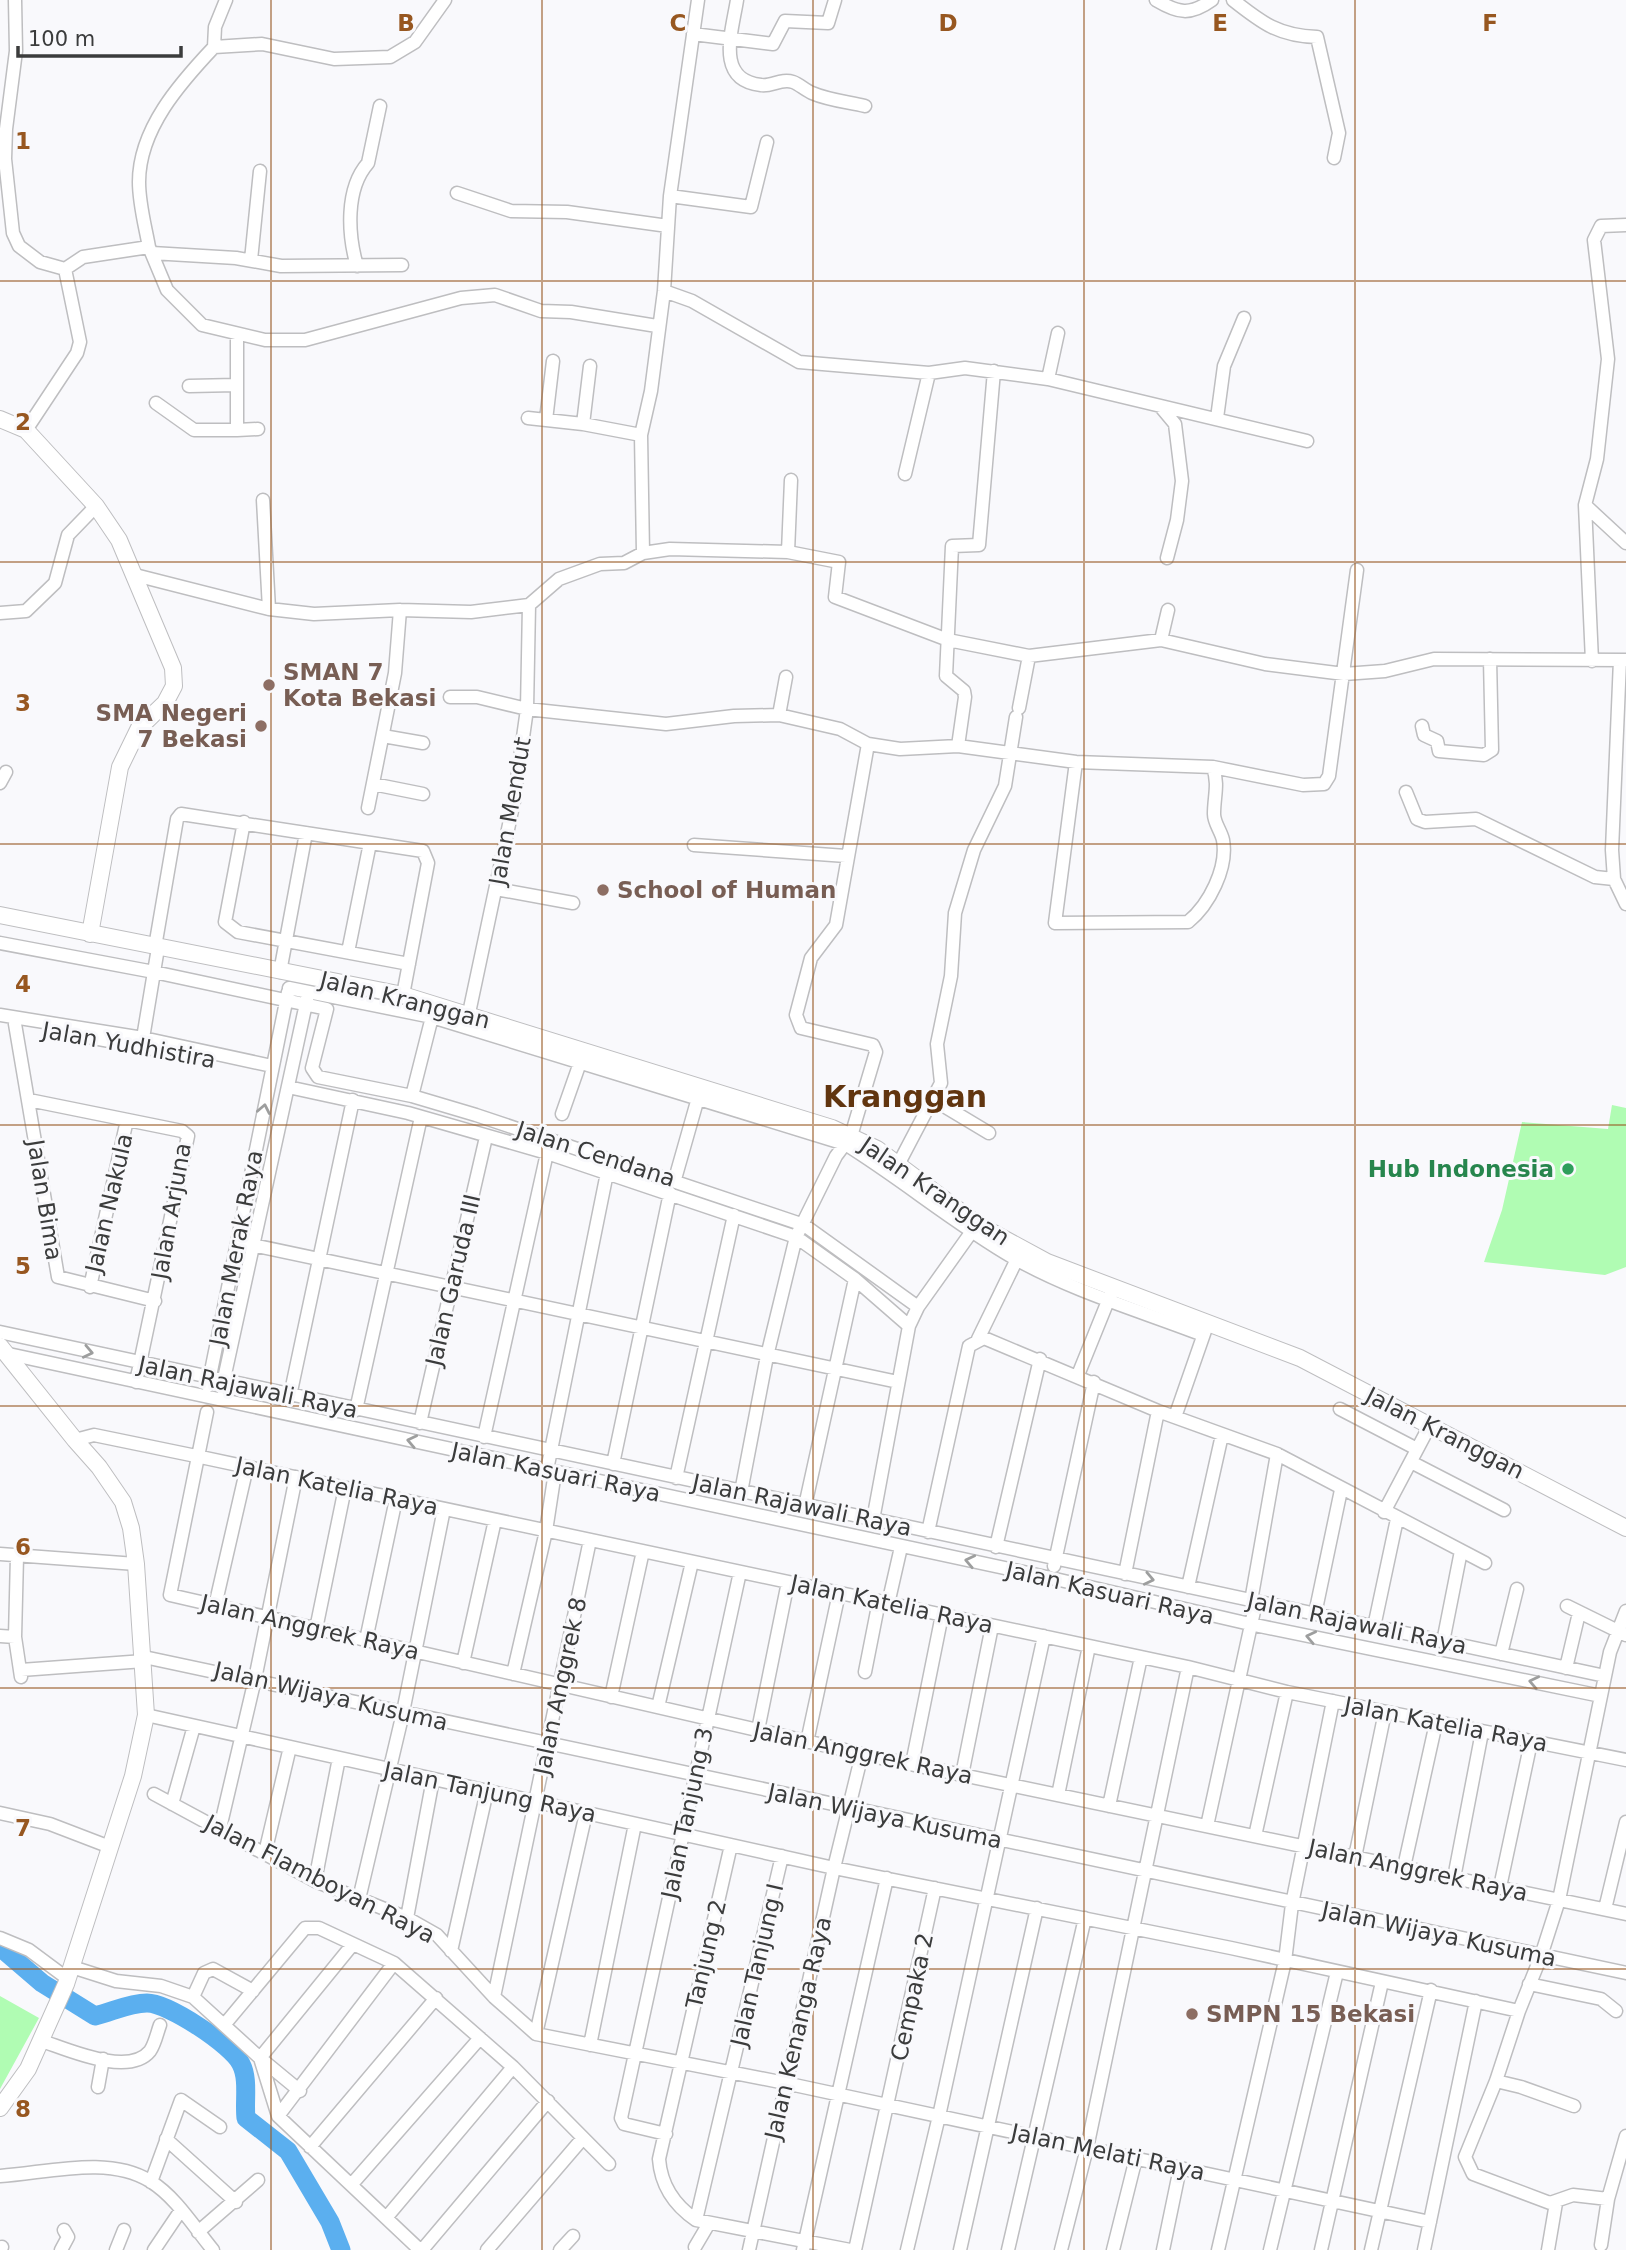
<svg xmlns="http://www.w3.org/2000/svg" width="1626" height="2250" font-family="'DejaVu Sans',sans-serif">
<rect width="100%" height="100%" fill="#f9f9fc"/>
<!-- green -->
<path fill="#b0fcb3" d="M1612,1105L1626,1108V1267L1605,1275L1484,1262L1502,1210L1522,1122L1608,1129Z
M0,1996L39,2018L0,2089Z"/>
<g fill="none" stroke-linecap="round" stroke-linejoin="round">
<!-- river -->
<path stroke="#5bafef" stroke-width="19" d="M0,1947L42,1983L95,2016C112,2012 129,2003 147,2003C168,2003 232,2045 241,2064C249,2079 244,2102 246,2118L288,2151L330,2222L341,2250"/>
<defs>
<path id="street" d="M15,0L16,51L6,129L5,159L13,233L19,246L40,262L65,269L83,257L149,247C145,225 139,204 139,182C139,129 180,83 214,47L262,44L334,59L390,57L415,42L445,0
M737,0C732,32 715,80 761,85C771,87 781,78 793,82C799,84 805,90 812,93C828,100 848,102 865,106
M1156,0C1178,13 1190,16 1212,0
M1233,0C1262,23 1279,36 1317,37L1339,133L1334,158
M693,34L773,44L785,21L828,23L835,0
M214,47L215,27L226,0
M457,193L511,211L567,212L668,226
M670,196L751,207L767,142
M149,247L167,290L202,325L265,340H305L461,298L495,295L541,311L571,312L657,326
M152,253L236,258L281,266L402,265
M251,260L260,171
M357,266C348,235 345,189 368,163L380,106
M664,291L692,301L799,362L929,373L965,368L1048,379L1307,441
M1048,379L1058,333
M189,386L236,385
M156,403L194,430H237V335
M1160,406L1175,424L1182,481L1177,520L1167,558
M528,418L583,424L641,435
M1217,418L1224,366L1244,318
M546,420L553,361
M583,424L590,366
M26,430L77,353L80,342L65,269
M237,430L258,429
M905,474L929,373
M263,500L269,609
M1585,505L1626,543
M788,552L791,480
M643,553L641,435L651,391L664,291L670,196L698,0
M135,575L269,609L314,614L400,610L471,612L529,605L559,579L600,564L624,563L643,553L670,549L788,552L839,562L835,597L948,640L1029,656L1161,640L1265,664L1344,674L1385,671L1434,659L1626,660
M0,613L26,611L55,583L68,535L96,506
M1161,640L1168,610
M1620,660L1612,850L1614,879L1626,904
M1592,661L1585,505L1597,459L1608,359L1594,240L1601,226L1626,225
M450,697H477L527,709L666,724L734,716L779,715L840,729L868,744L900,749L958,746L1076,762L1213,767L1303,785L1324,784L1329,776L1357,570
M1019,708L1029,656
M779,715L786,677
M1422,726L1424,735L1437,741L1439,751L1484,755L1492,750L1490,659
M383,736L423,743
M958,746L965,697L964,691L946,676L952,546L979,545L994,371
M1076,762L1055,923L1188,922C1209,905 1228,868 1223,840C1221,831 1214,823 1214,814C1214,796 1219,785 1213,767
M0,783L6,772
M373,784L423,794
M1406,792L1417,819L1425,822L1476,819L1595,877L1614,879
M368,808L395,673L400,610
M244,822L225,922L238,932L409,964
M694,845L846,856
M496,889L573,903
M0,943L154,972L327,1009L312,1068L318,1077L412,1096L476,1115L804,1225L918,1307
M155,947L177,819L181,814L423,851L428,863L403,995
M348,952L370,843
M280,972L306,833
M289,988L432,1017L845,1144C903,1180 955,1224 1014,1258C1072,1291 1141,1311 1203,1335
M469,1013L514,801L527,709L529,605
M0,1015L143,1038L272,1066
M15,1024L58,1277L155,1301
M66,1033L186,1055
M143,1038L158,948
M288,1087L408,1113L547,1153L796,1237L855,1279L909,1326
M412,1096L432,1017
M29,1100L182,1131L188,1136L136,1382
M934,1100L989,1133
M562,1114L582,1057
M899,1163L941,1083L937,1044L951,976L955,913L974,850L1005,786L1016,717
M675,1179L698,1098
M248,1244L898,1382
M90,1287L127,1120
M0,1332L1605,1676
M978,1339L1017,1259
M4,1353L1051,1578L1250,1624L1601,1696
M1078,1375L1112,1291
M208,1386L288,992
M222,1388L307,999
M290,1396L353,1100
M1340,1409L1417,1449
M356,1410L421,1117
M207,1412L170,1595L862,1754L1626,1914
M1175,1417L1206,1328
M420,1423L486,1137
M484,1437L547,1153
M75,1440L94,1435L196,1456L1188,1667L1287,1692L1626,1760
M1411,1462L1504,1510
M613,1464L670,1193
M547,1470L607,1173
M676,1478L734,1215
M741,1492L767,1356L796,1237L836,1156L851,1136L876,1052L873,1045L801,1028L796,1015L811,958L836,925L868,744
M805,1506L855,1279
M1384,1512L1430,1425
M873,1520L909,1326L918,1307L975,1227
M928,1532L969,1346L984,1338L1158,1411L1277,1454L1485,1563
M996,1547L1040,1359
M0,1554L136,1564
M17,1556L15,1637L21,1677
M1054,1566L1094,1382
M1125,1574L1158,1411
M1188,1587L1222,1435
M1251,1601L1277,1454
M888,1604L901,1547
M215,1606L247,1467
M1567,1606L1626,1635
M1315,1614L1341,1490
M1374,1627L1397,1519
M316,1629L345,1488
M0,1636L15,1637
M366,1640L396,1499
M1443,1642L1461,1551
M1501,1654L1517,1589
M144,1657L1626,1973
M463,1663L495,1520
M1566,1668L1579,1613
M21,1670L144,1661
M865,1672L879,1601
M513,1674L546,1531L555,1472
M611,1697L643,1551
M658,1707L692,1562
M146,1715L834,1868L1231,1948L1519,2011L1541,1956L1559,1900L1610,1652L1626,1611
M758,1730L788,1582
M807,1742L839,1593
M912,1764L942,1615
M962,1775L992,1626
M154,1794L315,1881L407,1918L437,1935L494,1997L536,2034L785,2083L1430,2222
M1058,1795L1089,1646
M172,1804L194,1726
M1109,1806L1141,1657
M0,1813L50,1824L110,1847
M1207,1826L1256,1602
M220,1828L255,1679L296,1477
M1255,1836L1287,1692
M731,1845L659,2159C661,2186 674,2205 696,2220L850,2250
M265,1853L290,1747
M1355,1857L1385,1712
M1404,1867L1436,1723
M1454,1878L1482,1732
M315,1881L339,1758
M1500,1887L1531,1742
M359,1899L402,1717L444,1509
M1605,1909L1626,1822
M407,1918L433,1779
M0,1938L29,1950L68,1979
M451,1951L487,1791
M72,1967L116,1981L161,1986L193,1997L260,2058L278,2116L420,2250
M1529,1984L1601,1999L1616,2011
M193,1997L204,1973L213,1969L253,1991
M494,1997L590,1540
M1519,2011L1496,2081L1465,2157L1473,2174L1550,2203L1573,2195L1608,2199
M225,2024L305,1928H319L394,1963L513,2067L609,2164
M536,2034L586,1813
M42,2041C69,2050 129,2077 150,2051C155,2044 157,2033 160,2025
M590,2045L635,1824
M1496,2081L1521,2087L1574,2106
M98,2087L103,2059
M300,2091L260,2058L353,1944
M278,2116L394,1963
M666,2134L624,2124L621,2118L740,1572
M166,2139L236,2202
M310,2147L436,1998
M0,2176C47,2173 108,2155 150,2181C176,2197 194,2227 213,2250
M151,2182L181,2100L220,2127
M352,2184L480,2038
M386,2218L513,2067
M696,2220L782,1856
M198,2232L258,2180
M1601,2245L1608,2199L1626,2136
M695,2247L708,2225
M0,2250L2,2247
M61,2250L68,2237L64,2230
M116,2250L124,2230
M154,2250L181,2210
M422,2250L548,2101
M487,2250L583,2138
M560,2250L573,2236
M749,2250L834,1868L862,1754
M803,2250L887,1878
M855,2250L935,1888
M907,2250L939,2116L1044,1636
M960,2250L1037,1908
M1008,2250L1085,1918
M1061,2250L1087,2148L1188,1667
M1113,2250L1136,2158
M1163,2250L1180,2168
M1218,2250L1285,1961L1292,1904L1333,1701
M1270,2250L1337,1972
M1321,2250L1382,1982
M1371,2250L1431,1990
M1424,2250L1476,2001
M1548,2250L1556,2203"/>
<path id="secondary" d="M0,419L26,430L96,506L119,540L173,668L174,686L165,703L139,728L120,767L90,934
M0,915L403,995L832,1128L877,1149L977,1224L1047,1262L1300,1358L1626,1528
M0,1346L75,1440L99,1467L123,1502L131,1528L136,1564L146,1715L133,1776L66,1984L28,2069L0,2108"/>
</defs>
<!-- street casing -->
<use href="#street" stroke="#bebec0" stroke-width="15"/>
<!-- secondary casing -->
<use href="#secondary" stroke="#bebec0" stroke-width="18"/>
<!-- street -->
<use href="#street" stroke="#fff" stroke-width="12"/>
<!-- secondary -->
<use href="#secondary" stroke="#fff" stroke-width="16"/>
</g>
<!-- one-way arrows -->
<defs><path id="oneway-chevron" d="M-2-3.5L2.5 0L-2 3.5" fill="none" stroke-width="1.6" stroke-linecap="round" stroke-linejoin="round" transform="scale(1.75)"/></defs>
<g stroke="#9d9e9e">
<use href="#oneway-chevron" transform="translate(264 1109) rotate(-79)"/>
<use href="#oneway-chevron" transform="translate(88 1352) rotate(12)"/>
<use href="#oneway-chevron" transform="translate(412 1441) rotate(-168)"/>
<use href="#oneway-chevron" transform="translate(970 1561) rotate(-168)"/>
<use href="#oneway-chevron" transform="translate(1149 1579) rotate(12)"/>
<use href="#oneway-chevron" transform="translate(1311 1637) rotate(-168)"/>
<use href="#oneway-chevron" transform="translate(1534 1682) rotate(-168)"/>
</g>
<!-- grid -->
<path fill="none" stroke="#975720" stroke-width="2" stroke-opacity="0.55" d="M271,0V2250M542,0V2250M813,0V2250M1084,0V2250M1355,0V2250M0,281H1626M0,562H1626M0,844H1626M0,1125H1626M0,1406H1626M0,1688H1626M0,1969H1626"/>
<!-- markers -->
<g fill="#8d6e63" stroke="#f9f9fc" stroke-width="2.5">
<circle cx="269" cy="685" r="7"/>
<circle cx="261" cy="726" r="7"/>
<circle cx="603" cy="890" r="7"/>
<circle cx="1192" cy="2014" r="7"/>
</g>
<circle fill="#2e9e5b" stroke="#f9f9fc" stroke-width="2.5" cx="1568" cy="1169" r="7"/>
<g text-anchor="middle" dominant-baseline="central" stroke-width="6" stroke-linejoin="round" paint-order="stroke">
<!-- education labels -->
<g font-size="23" font-weight="bold" fill="#785e54" stroke="#f9f9fc" text-anchor="start">
<text x="283" y="672">SMAN 7<tspan x="283" dy="26">Kota Bekasi</tspan></text>
<text x="247" y="713" text-anchor="end">SMA Negeri<tspan x="247" dy="26">7 Bekasi</tspan></text>
<text x="617" y="890">School of Human</text>
<text x="1206" y="2014">SMPN 15 Bekasi</text>
</g>
<!-- street labels -->
<g font-size="23" fill="#3b3c3c" stroke="#f9f9fc">
<text transform="translate(510 811) rotate(-80)">Jalan Mendut</text>
<text transform="translate(405 1000) rotate(14)">Jalan Kranggan</text>
<text transform="translate(129 1045) rotate(10)">Jalan Yudhistira</text>
<text transform="translate(596 1154) rotate(18)">Jalan Cendana</text>
<text transform="translate(935 1191) rotate(34)">Jalan Kranggan</text>
<text transform="translate(45 1200) rotate(81)">Jalan Bima</text>
<text transform="translate(109 1203) rotate(-77)">Jalan Nakula</text>
<text transform="translate(171 1211) rotate(-80)">Jalan Arjuna</text>
<text transform="translate(236 1248) rotate(-79)">Jalan Merak Raya</text>
<text transform="translate(453 1280) rotate(-77)">Jalan Garuda III</text>
<text transform="translate(248 1387) rotate(12)">Jalan Rajawali Raya</text>
<text transform="translate(1445 1433) rotate(27)">Jalan Kranggan</text>
<text transform="translate(556 1472) rotate(12)">Jalan Kasuari Raya</text>
<text transform="translate(337 1486) rotate(12)">Jalan Katelia Raya</text>
<text transform="translate(802 1505) rotate(12)">Jalan Rajawali Raya</text>
<text transform="translate(1110 1593) rotate(13)">Jalan Kasuari Raya</text>
<text transform="translate(892 1604) rotate(12)">Jalan Katelia Raya</text>
<text transform="translate(1357 1623) rotate(12)">Jalan Rajawali Raya</text>
<text transform="translate(310 1627) rotate(13)">Jalan Anggrek Raya</text>
<text transform="translate(560 1686) rotate(-78)">Jalan Anggrek 8</text>
<text transform="translate(331 1696) rotate(13)">Jalan Wijaya Kusuma</text>
<text transform="translate(1446 1724) rotate(11)">Jalan Katelia Raya</text>
<text transform="translate(863 1753) rotate(12)">Jalan Anggrek Raya</text>
<text transform="translate(490 1792) rotate(12)">Jalan Tanjung Raya</text>
<text transform="translate(687 1813) rotate(-78)">Jalan Tanjung 3</text>
<text transform="translate(885 1816) rotate(12)">Jalan Wijaya Kusuma</text>
<text transform="translate(1418 1870) rotate(12)">Jalan Anggrek Raya</text>
<text transform="translate(320 1879) rotate(27)">Jalan Flamboyan Raya</text>
<text transform="translate(1439 1934) rotate(12)">Jalan Wijaya Kusuma</text>
<text transform="translate(706 1954) rotate(-77)">Tanjung 2</text>
<text transform="translate(757 1965) rotate(-77)">Jalan Tanjung I</text>
<text transform="translate(912 1997) rotate(-78)">Cempaka 2</text>
<text transform="translate(798 2028) rotate(-77)">Jalan Kenanga Raya</text>
<text transform="translate(1108 2152) rotate(12)">Jalan Melati Raya</text>
</g>
<!-- leisure labels -->
<g font-size="23" font-weight="bold" fill="#27864d" stroke="#f9f9fc" text-anchor="end">
<text x="1554" y="1169">Hub Indonesia</text>
</g>
<!-- district labels -->
<g font-size="30" font-weight="bold" fill="#61350f" stroke="#f9f9fc">
<text x="905" y="1096">Kranggan</text>
</g>
</g>
<g font-size="23" text-anchor="middle" font-weight="bold" fill="#975720" stroke="#f9f9fc" stroke-width="6" stroke-linejoin="round" paint-order="stroke">
<text x="406" y="31">B</text>
<text x="678" y="31">C</text>
<text x="948" y="31">D</text>
<text x="1220" y="31">E</text>
<text x="1490" y="31">F</text>
<text x="23" y="149">1</text>
<text x="23" y="430">2</text>
<text x="23" y="711">3</text>
<text x="23" y="992">4</text>
<text x="23" y="1274">5</text>
<text x="23" y="1555">6</text>
<text x="23" y="1836">7</text>
<text x="23" y="2117">8</text>
</g>
<!-- scale -->
<path d="M18 46v10h163v-10" fill="none" stroke="#3b3c3c" stroke-width="3.5"/>
<text x="28" y="46" font-size="21" fill="#3b3c3c" stroke="#f9f9fc" stroke-width="5" paint-order="stroke">100 m</text>
</svg>
